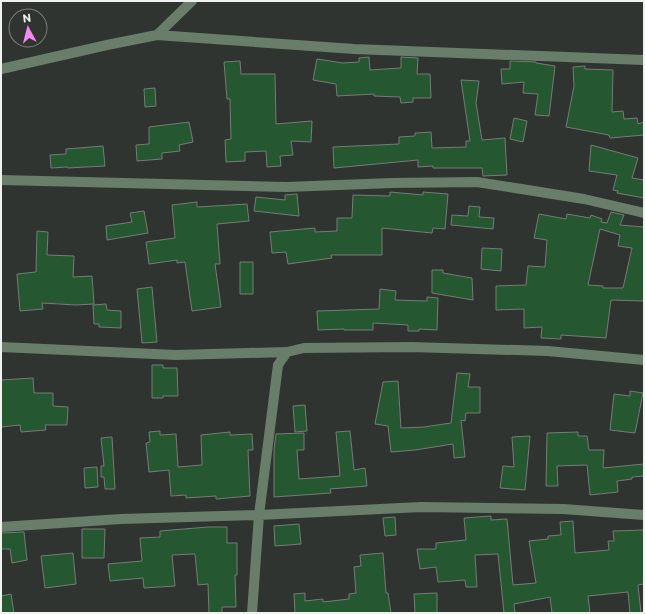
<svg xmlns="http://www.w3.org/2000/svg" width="645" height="614" font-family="Commissioner,sans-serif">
<rect width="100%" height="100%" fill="#303431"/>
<!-- building -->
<path fill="#255830" stroke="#767b77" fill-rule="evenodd" d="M369,57L370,70L401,68V57L418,58L417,74H430L431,98H413V102L401,103L400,97L374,96V94L337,96L336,84L313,80L317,59L343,63L359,62V58Z
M240,61L241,74H275L276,124L312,121L311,142L291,141L293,155L280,156L281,166L267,167L266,151L245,152V161L226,162L225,140L231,139L230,99H227L224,62Z
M510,61L536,62V63L555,66L549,116L535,115L538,94L523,93L524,82L502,84L501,69H510Z
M585,66V69L613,70L612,112L623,111L624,119L637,118L638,124L644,122V135L610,138L609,135L566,127L574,86L573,67Z
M461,80L479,81L476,103L482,140L505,138L507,175L483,176L482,168H433V166L418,167V160L334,168L333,147L399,144V137L415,136V133L431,132L432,148L466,147V141H470Z
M155,88L156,106L145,107L144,89Z
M514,118L527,121L523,142L510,139Z
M189,122L193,142L179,145L180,151L162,153V159L137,161L136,145L149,144V127Z
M591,145L638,158L632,178L644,180V198L617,193L618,191L613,190L617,175L589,171Z
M103,146L105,166L68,168L67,167L51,168L50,155L66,154V149Z
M390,192L423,195V192L448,194L445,229L433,228L432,233L382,228V255H331L332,258L288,264L286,252L272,253L270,232L315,228V232L337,231V218H352L353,195L390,196Z
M297,194L299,216L254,211L256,197L285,200V195Z
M197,202V207L247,204L249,221L217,224L220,264H215L221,307L192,311L185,262L177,263V260L149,264L146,242L175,238L172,205Z
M469,206L480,207L479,217L494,218L493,229L451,225L452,215L468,216Z
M144,211L148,233L107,240L106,226L132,222L130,213Z
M611,212L624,215L620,225L644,227V301L611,300L606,338L561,335V339L541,338L542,327L524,328V309L496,310V286L526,285L528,266L545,267L547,240L534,238L539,214L566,219L567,214L590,218L591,215L602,219L601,222L607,223ZM600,229L620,235L618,246L632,248L623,288H603V286L588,285Z
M37,231L48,232L47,255L74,256L73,277L92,276L94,304L76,305L42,303L43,309L20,311L17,274L36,272Z
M482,248L502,249L501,271L481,269Z
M240,262H253V294H240Z
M432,270H443V273L472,278L473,300L432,293Z
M152,287L157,342L142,343L137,289Z
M380,289L396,291L395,300L427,301V297L438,298L437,330L419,329V331H408V325L373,323V330H344V329L318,330L317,311L379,309Z
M106,304L107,310L121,311V328L99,327V324H94L93,305Z
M152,365H163V368H177L178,396H163V398H152Z
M457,373L470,374L468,387H480V413H466L465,421L461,420L465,457L454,458L453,444L415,450L391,452L388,426L375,424L383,382L398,381L401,428L424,427L451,423Z
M33,378L34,393H53V406L68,407L67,425H45L46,430L21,432L20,425L1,427V380Z
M630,391L643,393L635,433L610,430L614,394L630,396Z
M305,405L307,431L295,432L293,406Z
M160,431V435L176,434L178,467L202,465L201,435L230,432V435L252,434L253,450H248L250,496L216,499V496L186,498V495L171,496L169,470L149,472L146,443L150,442L149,432Z
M350,431L354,470L365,468L367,486L330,489L331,493L274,497V450L276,434L304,433V450H297L299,479L340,476L336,432Z
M578,432V436H587L589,450H604L603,468L644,464V476L632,477V479L617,481L618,492L590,495L587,465L557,466L558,486H546L547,433Z
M530,436L525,490L500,488L503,466L514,467L512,437Z
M112,437L115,489H105L104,477H101V466H104L101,438Z
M97,467L98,487L85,488L84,468Z
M491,516V520L507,519L513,585L536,583L529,541L548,539V536L561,535L560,522L573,521L575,553L609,550L608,541H614L613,531L644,530V584L638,585L641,613H630L628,592L588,596L590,613H552L550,597L514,604L515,613H504L498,554L475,555L477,587H466L465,580L438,582L436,567L420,569L417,549H436V543L466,540L464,518Z
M395,517L396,535L385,536L383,518Z
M299,524L301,544L275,546L274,526Z
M208,527H227V543H237V575H235L236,607H222V613H209L208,584L198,585L195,554L172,555L175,586L144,588L143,578L110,581L108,564L142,561L140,538L160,537V531Z
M82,529H105L104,558H82Z
M24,532L27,560L12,563L10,549H1V533Z
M73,553L76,584L45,588L41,556Z
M383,553L386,593H388L391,613H295L294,594L305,593V601L323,599V602L349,599V594L356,593L354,567L361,566L360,555Z
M437,593V613H415L414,594Z
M11,594L14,613H1V596Z"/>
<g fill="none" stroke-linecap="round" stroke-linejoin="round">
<!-- minor -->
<path stroke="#687e6a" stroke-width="10" d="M157,35L192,1
M1,69L107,45L157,35L354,49L644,60
M1,180L286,187L392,183L477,182L584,199L644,213
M1,347L176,355L287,352
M1,527L121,519L259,515L421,507L563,509L644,515
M252,613L259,515L278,365L287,352L304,348L411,347L548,351L644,360"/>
</g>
<!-- border -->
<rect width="645" height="614" fill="none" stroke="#eff2ef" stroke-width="4"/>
<!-- north arrow -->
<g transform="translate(28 28) rotate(353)"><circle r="19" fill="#303431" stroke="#7c807d"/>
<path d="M0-3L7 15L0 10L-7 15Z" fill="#f489f0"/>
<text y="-6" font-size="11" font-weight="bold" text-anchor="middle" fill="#eff2ef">N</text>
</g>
</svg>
